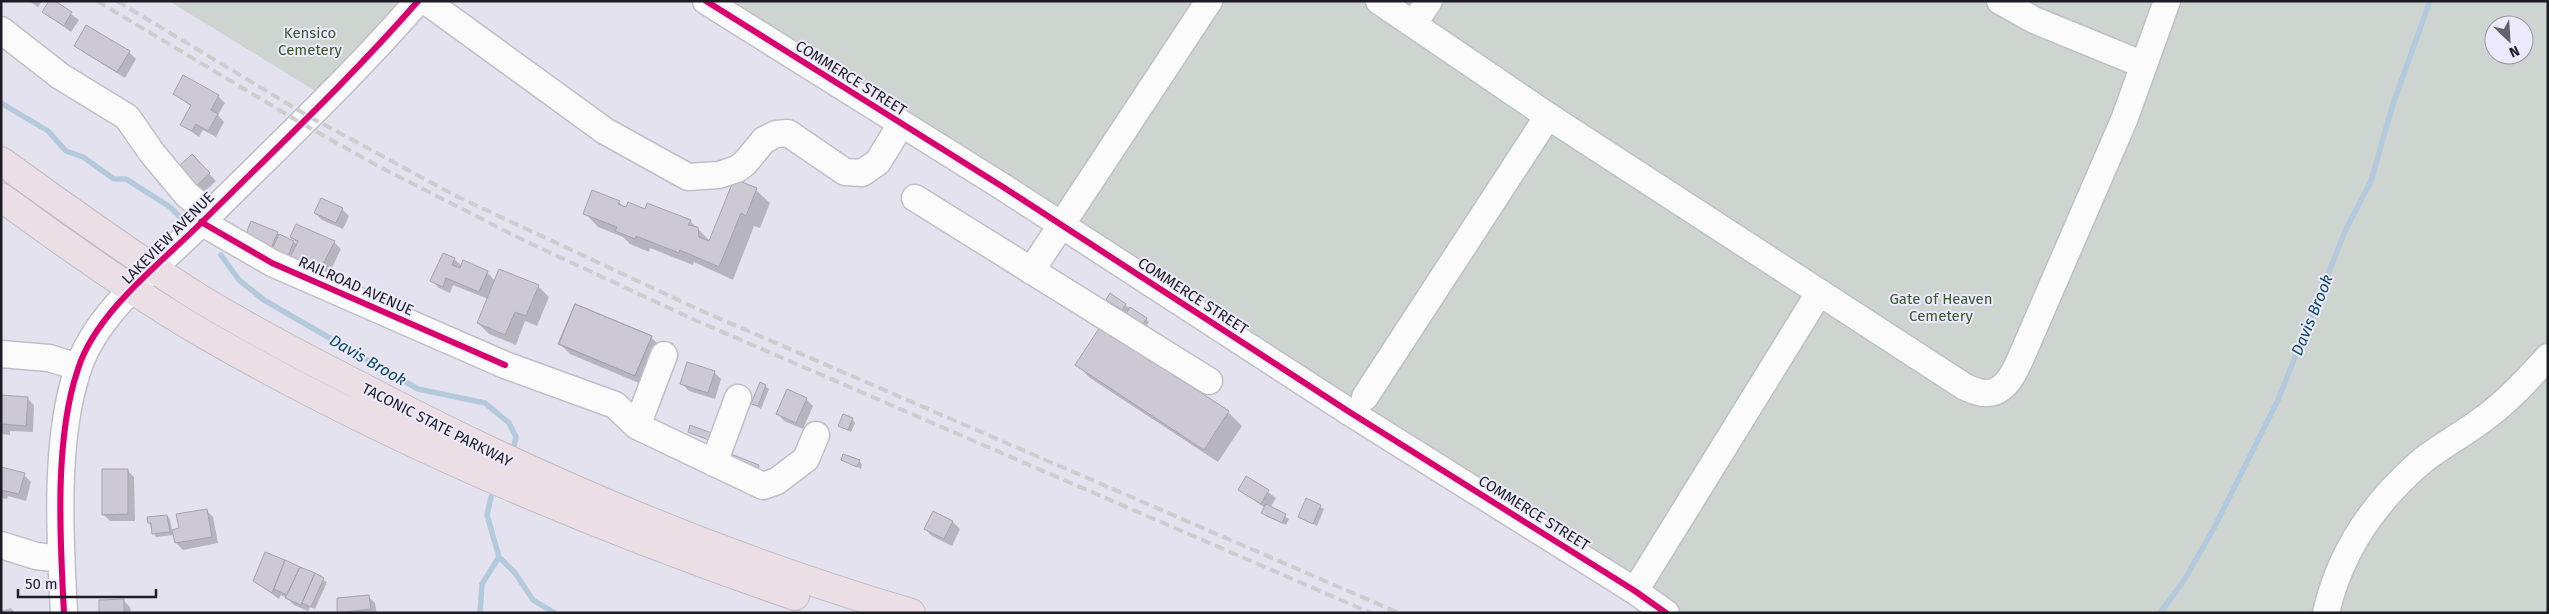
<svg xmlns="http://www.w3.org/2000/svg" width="2549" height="614" font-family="'Fira Sans',sans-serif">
<rect width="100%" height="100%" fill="#e4e2ee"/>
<!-- green -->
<path fill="#ced4d0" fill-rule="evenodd" d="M169,1H403L317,92Z
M724,1H2548V613H1680L1657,595ZM2494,25H2524V55H2494Z"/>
<!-- shadow -->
<path fill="#0003" d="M29,1H42L38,7Z
M52,1L79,20L71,32L43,12Z
M76,45L129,52L136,59L125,78L83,52Z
M174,94L218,96L225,103L218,115L224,122L216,137L203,130L199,137L182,125L192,107Z
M192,156L216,181L201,195L194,189Z
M756,190L770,203L760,228L754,226L733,280L694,262L693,265L650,248L649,252L630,244L623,237L598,227L585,213L619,202L625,208L690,221L711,242Z
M321,200L342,209L349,216L343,229L322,220L315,213Z
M277,233L299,245L291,237L334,242L341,249L328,276L299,263L292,256L291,259L252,245Z
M454,259L462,266L487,272L495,281L538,286L549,297L537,326L525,321L516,345L489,334L478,323L488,299L453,285L450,293L439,288L432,281Z
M1110,295L1146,319L1149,322L1147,326L1111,303Z
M1100,329L1228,412L1242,426L1218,462L1090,378L1077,365Z
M651,337L661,347L646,386L570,354L560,344Z
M714,372L721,379L715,399L689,391L682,384Z
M765,386L769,389L761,409L753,404Z
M1,396L27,398L34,405L33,432L10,431V435L1,434Z
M806,399L813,406L803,429L784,421L778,414Z
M852,419L855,423L851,432L840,426Z
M842,459L859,461L862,464L861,469Z
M1,469L24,475L31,482L26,501L8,496L7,499L1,498Z
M127,470L134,477L135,521H110L103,514Z
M1247,477L1276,498L1270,508L1289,519L1286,525L1266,516L1263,513L1265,508L1239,489Z
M1307,500L1324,509L1317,526L1300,517Z
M206,510L213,517L218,543L183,550L176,543L174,535L156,537L149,523L167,516L170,519L172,531L180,529Z
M933,513L953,522L960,529L952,546L932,536L925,529Z
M266,554L327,582L315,609L310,607L308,611L294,605L287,598L281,595L279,599L254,581Z
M368,596L375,603L377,613H339Z
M123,600L130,607L131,613H101Z
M11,608L15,613H1V611Z"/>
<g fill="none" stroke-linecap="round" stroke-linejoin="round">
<!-- stream -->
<path stroke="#b4cadc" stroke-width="5.5" d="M1,103L48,131L66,151L83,157L114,179H126L170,207L180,217
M221,255L239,280L264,300L418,389L485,403L509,423L516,437L514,446
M491,497L487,515L499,557L515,573L533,600L555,613
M480,613L482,584L499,557
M2160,613L2183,582L2214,528L2278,400L2346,229L2371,181L2393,104L2430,1"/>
</g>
<!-- building -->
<path fill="#ccc9d4" stroke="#a5a3ac" d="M49,1H55L72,12L64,26L42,12Z
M86,25L130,51L117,72L74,46Z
M183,75L219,95L211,110L218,114L208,131L196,124L192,131L180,125L191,105L173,94Z
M192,154L210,173L193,189L175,170Z
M734,179L757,188L746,216L741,213L719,267L680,250L679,253L636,236L635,239L615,231L617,227L583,214L592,190L620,201L618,204L626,207L628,202L645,209L647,203L691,220L688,225L698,227L699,237L709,241Z
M321,198L343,208L336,223L314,213Z
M251,221L278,232L270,250L244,239Z
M296,224L335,241L320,270L291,256L298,241L290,237Z
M279,234L294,241L288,256L272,249Z
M443,253L455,258L452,265L460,268L463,260L488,271L479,292L446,278L443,287L430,281Z
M499,269L539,285L526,316L515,312L505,335L477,323Z
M1110,293L1126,304L1122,310L1106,300Z
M575,304L652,336L635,376L559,344Z
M575,304L652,336L635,376L558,344Z
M1130,307L1147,318L1143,324L1126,314Z
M1100,327L1229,411L1204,450L1075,365Z
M687,362L715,371L708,393L680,384Z
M760,382L766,385L758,406L751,404Z
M787,389L807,398L796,423L776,414Z
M1,395L28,397L26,426L3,424L1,428Z
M843,414L853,418L848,430L838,426Z
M690,425L714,434L711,441L688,432Z
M728,453L759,465L757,471L726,459Z
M843,454L860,460L857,467L841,460Z
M1,467L25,473L19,494L1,490Z
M102,469H128V514L102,515Z
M1246,476L1269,490L1261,504L1238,490Z
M1306,498L1321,505L1313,524L1298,517Z
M1266,504L1286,514L1282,523L1261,513Z
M207,509L212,537L175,543L172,530L179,528L176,514Z
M933,511L953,521L944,539L924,529Z
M167,515L170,532L152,534L151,523H148L147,517Z
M265,552L285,560L272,593L253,581Z
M285,560L300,567L287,595L274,589Z
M300,567L315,573L301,605L285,598Z
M315,573L324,578L311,607L302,603Z
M369,595L371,609L337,613V598Z
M124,599V613H99V600Z"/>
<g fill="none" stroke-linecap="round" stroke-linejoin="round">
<defs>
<path id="minor" d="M426,1L605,131L688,177L719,175L737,169L745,163L764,140L776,134L788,133L845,172L862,173L878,162L901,124
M706,1L1003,187L1351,413L1635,591L1666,613
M1379,1L1548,116L1965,387C1970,389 1978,393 1984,393C2006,395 2016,369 2023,353L2124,120L2167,1
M2000,1L2034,20L2144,65
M1414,23L1429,1
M1,30L60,76L127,117L152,153L187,195L210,213
M915,198L1209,381
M201,222L272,263L505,365L615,405L637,426L763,486L777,481L806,459L816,435
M1031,271L1209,1
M1,354L49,358L78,367
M1365,397L1548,116
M637,426L664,355
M714,463L738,398
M1,545L36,556L61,559
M1635,591L1819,293
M64,613C60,539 54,439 78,369C96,312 160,264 201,223C274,150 350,79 418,1
M2326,613C2340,551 2374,502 2422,461C2441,446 2462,435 2482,420C2507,402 2527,380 2548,357"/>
<path id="highway" d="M1,161C63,206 126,251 191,293C247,328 307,359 366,389C541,481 722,557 911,613
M1,197C66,245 132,292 202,333C389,441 591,526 795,596"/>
</defs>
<!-- minor casing -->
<use href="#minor" stroke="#c0bec8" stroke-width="29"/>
<!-- highway casing -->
<use href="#highway" stroke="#c0bec4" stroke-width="30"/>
<!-- minor -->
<use href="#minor" stroke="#fbfbfc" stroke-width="26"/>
<!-- highway -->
<use href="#highway" stroke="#ebdee4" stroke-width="28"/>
<!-- rail -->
<path stroke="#cdcccf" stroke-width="4" stroke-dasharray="10 5" stroke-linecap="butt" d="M97,1L301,123L376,165L525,241L697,321L1371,613
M117,1L308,116L458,197L702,311L1399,613"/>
<defs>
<path id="cycleway" d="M706,1L1003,187L1351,413L1635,591L1666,613
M201,222L272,263L505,365
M64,613C60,539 54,439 78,369C96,312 160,264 201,223C274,150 350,79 418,1"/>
</defs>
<!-- cycleway casing -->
<use href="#cycleway" stroke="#eeeafd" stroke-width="9"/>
<!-- cycleway -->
<use href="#cycleway" stroke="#d6006c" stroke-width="6"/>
</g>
<g text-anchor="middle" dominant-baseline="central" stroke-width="4" stroke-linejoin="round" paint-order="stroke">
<!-- park labels -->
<g font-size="15" fill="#38582e" stroke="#eeeafd">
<text x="310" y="33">Kensico<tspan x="310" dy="17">Cemetery</tspan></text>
<text x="1941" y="299">Gate of Heaven<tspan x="1941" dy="17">Cemetery</tspan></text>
</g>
<!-- street labels -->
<g font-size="15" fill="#1d1b23" stroke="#eeeafd">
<text transform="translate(851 78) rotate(32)">COMMERCE STREET</text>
<text transform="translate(168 238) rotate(-45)">LAKEVIEW AVENUE</text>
<text transform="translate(356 286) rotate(24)">RAILROAD AVENUE</text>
<text transform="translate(1193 296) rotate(33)">COMMERCE STREET</text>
<text transform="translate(437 425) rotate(27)">TACONIC STATE PARKWAY</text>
<text transform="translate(1534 513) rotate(32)">COMMERCE STREET</text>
</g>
<!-- water labels -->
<g font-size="16" font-style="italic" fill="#0d4865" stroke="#eeeafd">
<text transform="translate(2312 315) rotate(-68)">Davis Brook</text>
<text transform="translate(368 360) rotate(30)">Davis Brook</text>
</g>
</g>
<!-- border -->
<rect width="2549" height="614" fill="none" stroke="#1d1b23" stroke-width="5"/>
<!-- north arrow -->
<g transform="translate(2509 40) rotate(155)"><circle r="24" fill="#eeeafd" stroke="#9a97a6"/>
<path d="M0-4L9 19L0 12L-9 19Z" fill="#63616a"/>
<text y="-8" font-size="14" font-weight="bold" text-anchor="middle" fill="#1d1b23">N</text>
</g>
<!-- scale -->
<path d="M18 589v8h138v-8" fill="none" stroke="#1d1b23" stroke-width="2.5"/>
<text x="25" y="589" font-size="15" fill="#1d1b23" stroke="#eeeafd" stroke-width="4" paint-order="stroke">50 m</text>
</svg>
